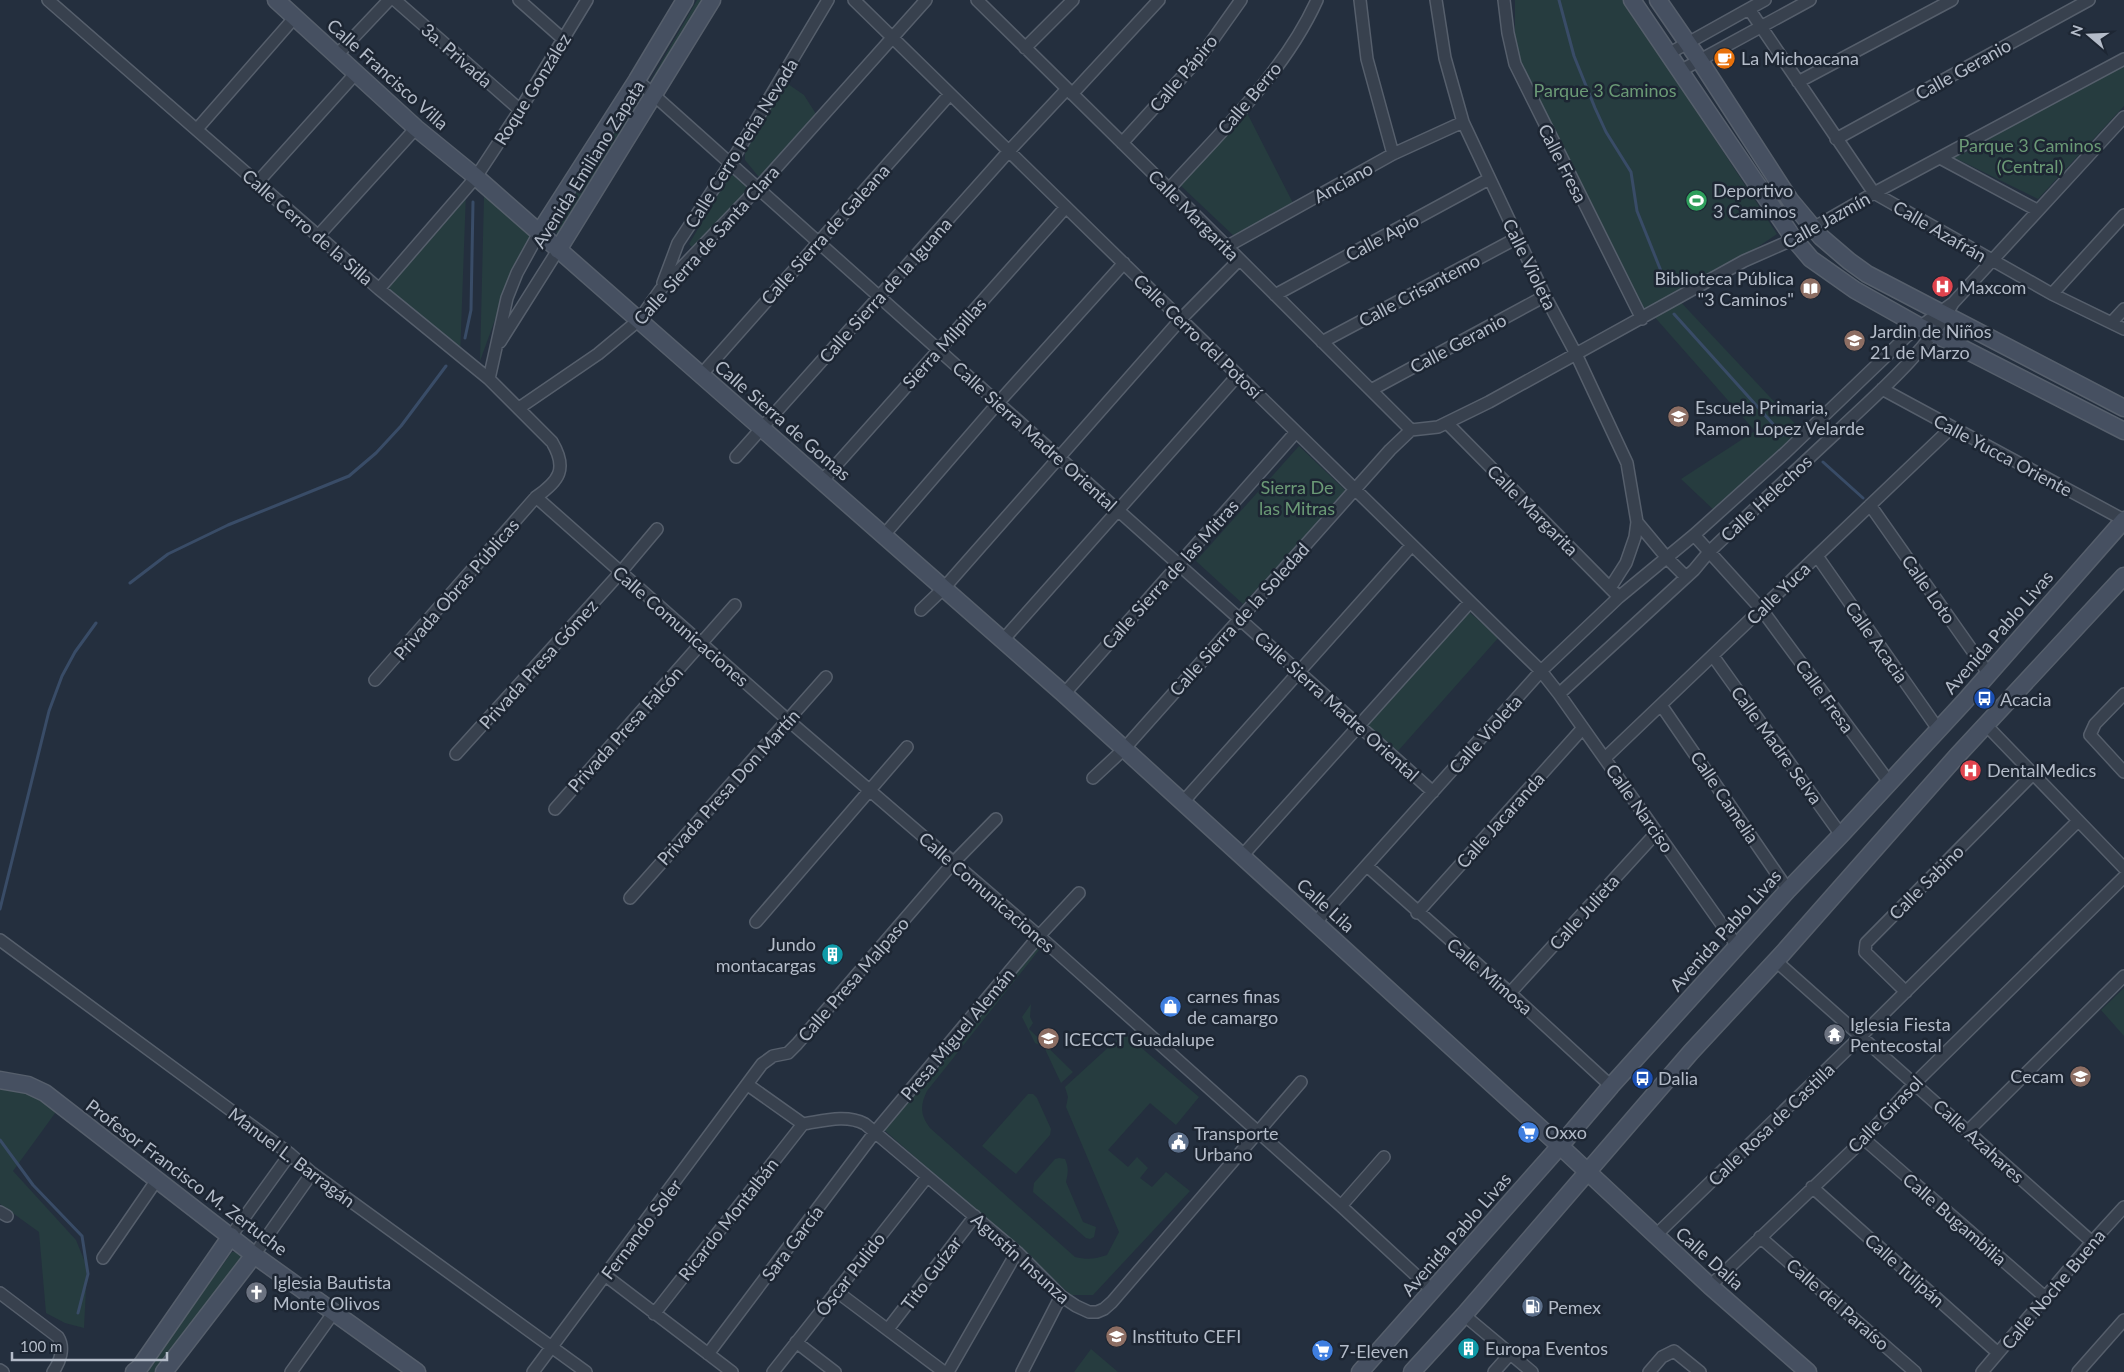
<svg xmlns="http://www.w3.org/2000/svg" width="2124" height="1372" font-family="Lato,sans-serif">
<rect width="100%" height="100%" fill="#242f3e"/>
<!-- green -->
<path fill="#263c3f" d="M697,0H716L662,87L651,80Z
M1515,0H1624L1777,234L1746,255L1676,297L1801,430L1717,513L1681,479L1755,431L1652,314L1642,312L1522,68L1515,35Z
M2124,64V106L2038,199L1953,157Z
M785,82L804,95L816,114L769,175L767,177L758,176L745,160V153Z
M639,85L655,98L568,240L554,231Z
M1245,109L1293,203L1235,237L1180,185L1203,155Z
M734,168L754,189L696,252L689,244Z
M476,182L533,230L508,284L480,361L484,197Z
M466,192L460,358L389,290L390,284Z
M1299,446L1346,491L1243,604L1196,561Z
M1469,612L1499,637L1398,751L1366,725Z
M1035,947L1039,950L927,1091C920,1105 920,1115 930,1128L1075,1257C1087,1260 1096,1259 1107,1255L1119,1232L1066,1107L1068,1097L1065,1087L1124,1033L1199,1097L1176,1125L1150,1103L1108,1150L1128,1167L1137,1157L1148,1168L1140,1178L1152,1187L1166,1172L1190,1191L1093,1295H1071L882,1128Z
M2124,988V1036L2101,1010Z
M1031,1004L1030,1017L1033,1023L1029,1029L1073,1072L1061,1083L1044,1047L1035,1043L1022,1017Z
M0,1081L61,1105L13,1171L76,1240L87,1267L84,1328L65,1323L46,1313L39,1232L0,1204Z
M1028,1094H1033L1037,1098L1051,1129L1050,1135L1016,1174L982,1146Z
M1059,1158L1065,1159C1069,1168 1068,1173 1066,1182L1083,1222L1096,1227L1094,1237L1090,1239L1086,1238L1033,1192L1034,1183L1055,1159Z
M232,1252H237L243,1258L158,1372H149V1366Z
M1091,1349L1118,1372H1074Z"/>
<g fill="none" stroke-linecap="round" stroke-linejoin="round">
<!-- stream -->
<path stroke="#394c67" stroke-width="3" d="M1559,0L1574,56L1595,108L1606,132L1631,172L1637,211L1667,286
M1674,314L1783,435
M465,338L471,310L473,202
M1823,462L1863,498
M130,583L168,554L228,525L349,476L376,453L401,426L446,366
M0,909L49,711L62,676L75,652L96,623
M0,1140L33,1185L82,1236L88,1274L78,1313"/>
<defs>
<path id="street" d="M48,0L379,289L489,379L552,442C568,469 559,481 536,497L375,680
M395,0L520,110
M519,0L563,39
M854,0L1541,671L1559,694L1737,946
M977,0L1169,189L1411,430
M1360,0L1367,59L1393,154
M1436,0L1445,58L1463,122L1545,296L1576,354L1627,463L1637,522L1635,537L1626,563L1610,588
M1504,0L1508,33L1515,64L1642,319
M1749,9L1874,193L2052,294L2124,329
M1025,48L1073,0
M1668,54L1765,0
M337,55L389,0
M1680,71L1810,0
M637,80L1433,792
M1798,82L1952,0
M1072,94L1159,0
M197,129L295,17
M1836,139L2089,0
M1122,143L1202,55L1241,0
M1940,158L2037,210
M257,183L356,73
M1169,189C1222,130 1284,73 1317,0
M318,236L416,128
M1226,247L1393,154L1463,122
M663,283L678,243L730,164L828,0
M379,289L476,177L520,110L587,0
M2052,294L2124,215
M1275,295L1489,179
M2112,322L2124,309
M500,342L558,250
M1322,342L1517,238
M701,375L950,94
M489,379L507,298L517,273L539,233
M1882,389L2124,520
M1371,390L1545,296
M519,408L598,354L639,320L661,289L758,188L926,0
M1447,423L1615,593
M736,457L1009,151L1067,89
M822,481L1066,207
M536,497L789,721L1039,936L1341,1206L1433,1291
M1870,505L1988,673
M1637,522L1667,558L1686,577
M884,535L998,403L1124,263
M1694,535L1762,610L1889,782
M1817,556L1938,729
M921,610L944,588L1181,319L1239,260
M1003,640L1238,375
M1713,656L1841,835
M1064,694L1296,432
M1559,694L1694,570L1709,552C1752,511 1796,470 1839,430C1880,391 1926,352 1953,303L2124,117
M2124,694L2095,724L2090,735L2124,772
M1661,705L1788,890
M1986,725L2124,868
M456,754L620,573L657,529
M1605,758L1951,428
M1093,778L1124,749L1390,450L1411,430L1438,427L1489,402L1744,261L1794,239L1874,193L2124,59
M1183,802L1412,545
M555,809L735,605
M1242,856L1470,602
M1367,866L1510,993L1611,1086
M630,898L826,677
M1417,913L1583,728
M756,922L907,747
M1315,923L1541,671L1619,597L1694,535L1785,453L1907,336L1953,303
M0,940L290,1154L312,1173L586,1372
M1776,961L2092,1242
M1906,992L1865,952L1866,943L2033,774
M1510,993L1657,832
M748,1085L803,1124C823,1121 846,1114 865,1124L1017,1252L1061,1296L1076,1306L1089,1312H1097L1104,1309L1112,1302L1301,1082
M1968,1131L2124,976
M1864,1139L2046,1298
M1812,1187L1998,1353
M1341,1206L1384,1157
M0,1212L7,1216
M231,1236L290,1154
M1655,1236L1860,1037L2078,821
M1760,1237L1915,1372
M254,1255L312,1173
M103,1258L156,1181
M606,1276L732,1372
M1710,1286L1864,1139L1915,1083L2124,877
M836,1291L944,1372
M0,1293L58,1337C65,1348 60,1362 53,1372
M654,1314L803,1124
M1464,1315L1532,1372
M888,1329L975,1216
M796,1342L835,1372
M708,1354L875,1132L1039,936L1079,893
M0,1370L3,1372
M291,1372L334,1312
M533,1372L762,1064L773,1056L788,1053L797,1044L953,863L996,819
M773,1372L927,1177
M948,1372L1017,1252
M1022,1372L1061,1296
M1494,1372L1511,1353
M1649,1372L1662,1357L1674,1351L1700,1372
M1982,1372L2092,1242L2124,1207
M2078,1372L2124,1320"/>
<path id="secondary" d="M276,0L416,128L476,177L1064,694L1560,1146L1710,1286L1808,1372
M1632,0L1794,239L1811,259L1855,290L1919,326L2124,431
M1658,0L1700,61L1790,200L1821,237L1849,261L1867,274L2124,408
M539,233L637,80L685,0
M558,250L712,0
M0,1080L28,1085L45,1093L254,1255L417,1372
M134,1372L140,1367L231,1236
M164,1372L254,1255
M1360,1372L1560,1146L1611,1086L1788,890L1841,835L1964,702L2124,520
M1412,1372L1464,1315L1691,1052L1783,953L1956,757L2124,576"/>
</defs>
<!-- street casing -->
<use href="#street" stroke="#565f6c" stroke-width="14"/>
<!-- secondary casing -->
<use href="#secondary" stroke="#565f6c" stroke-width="19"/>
<!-- street -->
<use href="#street" stroke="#38414e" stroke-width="11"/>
<!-- secondary -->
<use href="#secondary" stroke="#465061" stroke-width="16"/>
</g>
<!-- icons -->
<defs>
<symbol id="cafe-disc" viewBox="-11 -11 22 22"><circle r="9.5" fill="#e8710a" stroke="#1d2633"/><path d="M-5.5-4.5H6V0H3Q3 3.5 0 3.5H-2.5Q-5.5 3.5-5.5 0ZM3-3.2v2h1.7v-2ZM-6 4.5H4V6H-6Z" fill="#fff"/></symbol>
<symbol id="stadium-disc" viewBox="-11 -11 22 22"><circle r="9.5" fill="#2e9e5b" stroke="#1d2633"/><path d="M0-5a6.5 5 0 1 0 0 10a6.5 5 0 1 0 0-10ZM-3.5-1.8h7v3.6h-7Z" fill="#fff"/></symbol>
<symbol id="hospital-disc" viewBox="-11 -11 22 22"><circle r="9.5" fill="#e0444e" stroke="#1d2633"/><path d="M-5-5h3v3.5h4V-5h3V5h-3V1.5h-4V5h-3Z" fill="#fff"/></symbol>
<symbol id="library-disc" viewBox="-11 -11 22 22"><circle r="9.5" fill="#8d6e63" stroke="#1d2633"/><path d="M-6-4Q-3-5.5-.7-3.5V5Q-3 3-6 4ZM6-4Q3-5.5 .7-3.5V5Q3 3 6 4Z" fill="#fff"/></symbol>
<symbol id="school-disc" viewBox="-11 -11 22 22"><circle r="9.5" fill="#8d6e63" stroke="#1d2633"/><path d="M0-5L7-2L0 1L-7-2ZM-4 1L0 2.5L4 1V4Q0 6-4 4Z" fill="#fff"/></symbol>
<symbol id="bus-disc" viewBox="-11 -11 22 22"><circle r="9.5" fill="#1a4fb4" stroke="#1d2633"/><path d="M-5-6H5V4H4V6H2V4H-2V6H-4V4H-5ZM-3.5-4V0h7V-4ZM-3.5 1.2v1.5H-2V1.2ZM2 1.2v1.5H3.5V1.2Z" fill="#fff"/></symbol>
<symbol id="building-disc" viewBox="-11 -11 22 22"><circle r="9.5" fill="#0f9aa8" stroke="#1d2633"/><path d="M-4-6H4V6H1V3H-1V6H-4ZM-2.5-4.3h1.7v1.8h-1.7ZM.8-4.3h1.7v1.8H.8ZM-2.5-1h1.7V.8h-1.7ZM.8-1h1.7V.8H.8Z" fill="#fff"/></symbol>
<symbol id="shop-disc" viewBox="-11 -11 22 22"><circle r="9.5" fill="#3f7fe0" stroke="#1d2633"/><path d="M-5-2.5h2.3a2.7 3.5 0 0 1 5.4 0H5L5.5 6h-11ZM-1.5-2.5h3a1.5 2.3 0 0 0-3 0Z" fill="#fff"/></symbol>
<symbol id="temple-disc" viewBox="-11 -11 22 22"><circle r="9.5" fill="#6b7280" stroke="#1d2633"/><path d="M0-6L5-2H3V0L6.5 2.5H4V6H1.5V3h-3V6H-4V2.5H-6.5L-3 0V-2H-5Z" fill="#fff"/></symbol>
<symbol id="supermarket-disc" viewBox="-11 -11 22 22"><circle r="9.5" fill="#3f7fe0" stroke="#1d2633"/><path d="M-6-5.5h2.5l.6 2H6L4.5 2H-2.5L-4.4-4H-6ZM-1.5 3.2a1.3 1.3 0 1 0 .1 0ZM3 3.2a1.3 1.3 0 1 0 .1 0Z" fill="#fff"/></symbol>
<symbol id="civic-disc" viewBox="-11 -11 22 22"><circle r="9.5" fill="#5c6f8a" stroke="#1d2633"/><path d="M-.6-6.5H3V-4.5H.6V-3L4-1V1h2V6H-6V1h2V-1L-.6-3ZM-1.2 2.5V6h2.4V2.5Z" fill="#fff"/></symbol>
<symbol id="church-disc" viewBox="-11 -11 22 22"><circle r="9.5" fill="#6b7280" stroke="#1d2633"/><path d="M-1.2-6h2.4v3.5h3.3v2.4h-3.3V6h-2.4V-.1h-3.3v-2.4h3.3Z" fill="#fff"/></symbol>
<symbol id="fuel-disc" viewBox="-11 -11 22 22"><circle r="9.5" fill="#5c6f8a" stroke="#1d2633"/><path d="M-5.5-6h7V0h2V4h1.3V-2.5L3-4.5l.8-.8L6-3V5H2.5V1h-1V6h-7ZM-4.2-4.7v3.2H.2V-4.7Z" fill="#fff"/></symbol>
<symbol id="university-disc" viewBox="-11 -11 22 22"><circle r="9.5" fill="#8d6e63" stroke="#1d2633"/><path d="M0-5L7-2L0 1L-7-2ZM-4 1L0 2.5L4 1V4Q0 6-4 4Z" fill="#fff"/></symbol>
</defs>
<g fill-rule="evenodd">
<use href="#cafe-disc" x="1712" y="46" width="25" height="25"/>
<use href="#stadium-disc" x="1684" y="188" width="25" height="25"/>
<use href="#hospital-disc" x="1930" y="274" width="25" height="25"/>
<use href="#library-disc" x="1798" y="276" width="25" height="25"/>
<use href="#school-disc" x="1842" y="328" width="25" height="25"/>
<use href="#school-disc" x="1666" y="404" width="25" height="25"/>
<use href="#bus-disc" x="1972" y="686" width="25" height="25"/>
<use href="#hospital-disc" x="1958" y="758" width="25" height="25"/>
<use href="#building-disc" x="820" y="942" width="25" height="25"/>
<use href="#shop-disc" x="1158" y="994" width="25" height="25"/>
<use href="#temple-disc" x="1822" y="1022" width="25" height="25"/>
<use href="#school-disc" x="1036" y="1026" width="25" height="25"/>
<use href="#school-disc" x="2068" y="1064" width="25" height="25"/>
<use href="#bus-disc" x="1630" y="1066" width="25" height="25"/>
<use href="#supermarket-disc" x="1516" y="1120" width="25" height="25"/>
<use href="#civic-disc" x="1166" y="1130" width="25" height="25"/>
<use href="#church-disc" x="244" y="1280" width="25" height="25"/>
<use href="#fuel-disc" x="1520" y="1294" width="25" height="25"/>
<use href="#university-disc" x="1104" y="1324" width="25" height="25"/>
<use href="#building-disc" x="1456" y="1336" width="25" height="25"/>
<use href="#supermarket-disc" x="1310" y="1338" width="25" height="25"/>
</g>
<g text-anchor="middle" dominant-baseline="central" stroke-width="5" stroke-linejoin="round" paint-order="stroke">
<!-- street labels -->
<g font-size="18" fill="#b4bcc9" stroke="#1d2633">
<text transform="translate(457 55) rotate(41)">3a. Privada</text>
<text transform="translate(1963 69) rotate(-29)">Calle Geranio</text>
<text transform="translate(1183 73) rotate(-50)">Calle Pápiro</text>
<text transform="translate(388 74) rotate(42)">Calle Francisco Villa</text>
<text transform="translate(532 89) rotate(-58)">Roque González</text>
<text transform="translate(1249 98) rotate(-50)">Calle Berro</text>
<text transform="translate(741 143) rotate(-58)">Calle Cerro Peña Nevada</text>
<text transform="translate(1563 163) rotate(63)">Calle Fresa</text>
<text transform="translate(588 164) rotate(-58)">Avenida Emiliano Zapata</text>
<text transform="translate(1343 182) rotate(-29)">Anciano</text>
<text transform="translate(1194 215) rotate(45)">Calle Margarita</text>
<text transform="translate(1826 220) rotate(-29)">Calle Jazmín</text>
<text transform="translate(308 227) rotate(41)">Calle Cerro de la Silla</text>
<text transform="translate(1940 231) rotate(30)">Calle Azafrán</text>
<text transform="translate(825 234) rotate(-48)">Calle Sierra de Galeana</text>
<text transform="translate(1382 237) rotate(-28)">Calle Apio</text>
<text transform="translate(706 245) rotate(-48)">Calle Sierra de Santa Clara</text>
<text transform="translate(1530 264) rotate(64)">Calle Violeta</text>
<text transform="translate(885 290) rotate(-48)">Calle Sierra de la Iguana</text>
<text transform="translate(1419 290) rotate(-28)">Calle Crisantemo</text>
<text transform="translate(1198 336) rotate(44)">Calle Cerro del Potosí</text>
<text transform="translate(944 343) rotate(-48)">Sierra Milpillas</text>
<text transform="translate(1458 343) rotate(-28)">Calle Geranio</text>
<text transform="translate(783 420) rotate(41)">Calle Sierra de Gomas</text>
<text transform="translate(1035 436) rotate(42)">Calle Sierra Madre Oriental</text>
<text transform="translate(2003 455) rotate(28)">Calle Yucca Oriente</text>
<text transform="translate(1766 498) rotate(-43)">Calle Helechos</text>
<text transform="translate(1533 510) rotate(45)">Calle Margarita</text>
<text transform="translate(1170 574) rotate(-48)">Calle Sierra de las Mitras</text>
<text transform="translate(456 589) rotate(-49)">Privada Obras Públicas</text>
<text transform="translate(1929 589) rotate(55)">Calle Loto</text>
<text transform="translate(1778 593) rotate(-44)">Calle Yuca</text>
<text transform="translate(1239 619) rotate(-48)">Calle Sierra de la Soledad</text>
<text transform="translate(681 626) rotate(41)">Calle Comunicaciones</text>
<text transform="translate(1998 632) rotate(-49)">Avenida Pablo Livas</text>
<text transform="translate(1877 642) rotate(55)">Calle Acacia</text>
<text transform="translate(538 664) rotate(-48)">Privada Presa Gómez</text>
<text transform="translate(1825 696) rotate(54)">Calle Fresa</text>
<text transform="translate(1337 706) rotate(42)">Calle Sierra Madre Oriental</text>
<text transform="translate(625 729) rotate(-48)">Privada Presa Falcón</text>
<text transform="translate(1485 734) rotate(-48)">Calle Violeta</text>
<text transform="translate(1777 745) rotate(54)">Calle Madre Selva</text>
<text transform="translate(728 787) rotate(-48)">Privada Presa Don Martín</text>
<text transform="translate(1725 797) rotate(56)">Calle Camelia</text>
<text transform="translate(1640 808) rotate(55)">Calle Narciso</text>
<text transform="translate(1500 820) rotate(-48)">Calle Jacaranda</text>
<text transform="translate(1926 882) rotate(-45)">Calle Sabino</text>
<text transform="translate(987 892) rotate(41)">Calle Comunicaciones</text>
<text transform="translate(1326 905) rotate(42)">Calle Lila</text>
<text transform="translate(1584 912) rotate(-48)">Calle Julieta</text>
<text transform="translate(1725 930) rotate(-48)">Avenida Pablo Livas</text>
<text transform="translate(1490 976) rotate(41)">Calle Mimosa</text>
<text transform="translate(853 979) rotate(-49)">Calle Presa Malpaso</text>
<text transform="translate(957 1034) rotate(-50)">Presa Miguel Alemán</text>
<text transform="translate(1885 1114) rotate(-46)">Calle Girasol</text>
<text transform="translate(1771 1124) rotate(-44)">Calle Rosa de Castilla</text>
<text transform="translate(1979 1141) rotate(42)">Calle Azahares</text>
<text transform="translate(292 1157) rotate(37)">Manuel L. Barragán</text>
<text transform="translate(187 1177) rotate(37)">Profesor Francisco M. Zertuche</text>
<text transform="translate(728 1219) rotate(-52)">Ricardo Montalbán</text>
<text transform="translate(1955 1219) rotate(41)">Calle Bugambilia</text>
<text transform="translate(641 1229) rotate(-53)">Fernando Soler</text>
<text transform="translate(1456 1234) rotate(-49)">Avenida Pablo Livas</text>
<text transform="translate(792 1243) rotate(-53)">Sara García</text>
<text transform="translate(1021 1258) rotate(42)">Agustín Insunza</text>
<text transform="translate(1710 1258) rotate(42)">Calle Dalia</text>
<text transform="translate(1905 1270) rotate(42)">Calle Tulipán</text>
<text transform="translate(931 1273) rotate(-53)">Tito Guízar</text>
<text transform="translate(850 1274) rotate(-52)">Óscar Pulido</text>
<text transform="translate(2053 1289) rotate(-50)">Calle Noche Buena</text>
<text transform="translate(1838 1304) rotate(41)">Calle del Paraíso</text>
</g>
<!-- poi labels -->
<g font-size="18" fill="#b4bcc9" stroke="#1d2633" text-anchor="start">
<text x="1741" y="58">La Michoacana</text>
<text x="1713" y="190">Deportivo<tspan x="1713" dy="21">3 Caminos</tspan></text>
<text x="1794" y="278" text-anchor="end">Biblioteca Pública<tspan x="1794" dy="21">"3 Caminos"</tspan></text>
<text x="1959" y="287">Maxcom</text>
<text x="1870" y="331">Jardin de Niños<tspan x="1870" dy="21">21 de Marzo</tspan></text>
<text x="1695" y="407">Escuela Primaria,<tspan x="1695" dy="21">Ramon Lopez Velarde</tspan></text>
<text x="2000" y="699">Acacia</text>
<text x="1987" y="770">DentalMedics</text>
<text x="816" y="944" text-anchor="end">Jundo<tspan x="816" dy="21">montacargas</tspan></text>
<text x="1187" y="996">carnes finas<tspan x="1187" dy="21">de camargo</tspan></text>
<text x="1850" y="1024">Iglesia Fiesta<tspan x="1850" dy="21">Pentecostal</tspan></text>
<text x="1064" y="1039">ICECCT Guadalupe</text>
<text x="2064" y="1076" text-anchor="end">Cecam</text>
<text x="1658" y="1078">Dalia</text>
<text x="1545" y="1132">Oxxo</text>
<text x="1194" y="1133">Transporte<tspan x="1194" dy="21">Urbano</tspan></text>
<text x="273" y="1282">Iglesia Bautista<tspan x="273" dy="21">Monte Olivos</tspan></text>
<text x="1548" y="1307">Pemex</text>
<text x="1132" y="1336">Instituto CEFI</text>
<text x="1485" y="1348">Europa Eventos</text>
<text x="1339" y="1351">7-Eleven</text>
</g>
<!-- park labels -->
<g font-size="18" fill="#6b9a76" stroke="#1d2633">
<text x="1605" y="90">Parque 3 Caminos</text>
<text x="2030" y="145">Parque 3 Caminos<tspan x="2030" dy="21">(Central)</tspan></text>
<text x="1297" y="487">Sierra De<tspan x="1297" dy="21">las Mitras</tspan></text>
</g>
</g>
<!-- north arrow -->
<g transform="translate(2089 35) rotate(289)" stroke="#1d2633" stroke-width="4" paint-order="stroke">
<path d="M0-4L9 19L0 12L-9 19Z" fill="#b4bcc9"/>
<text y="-8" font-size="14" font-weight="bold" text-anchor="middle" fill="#b4bcc9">N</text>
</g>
<!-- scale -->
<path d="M12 1352v8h155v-8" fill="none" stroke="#b4bcc9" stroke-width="2.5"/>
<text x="20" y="1352" font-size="15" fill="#b4bcc9" stroke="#1d2633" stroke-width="4" paint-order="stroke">100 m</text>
</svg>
